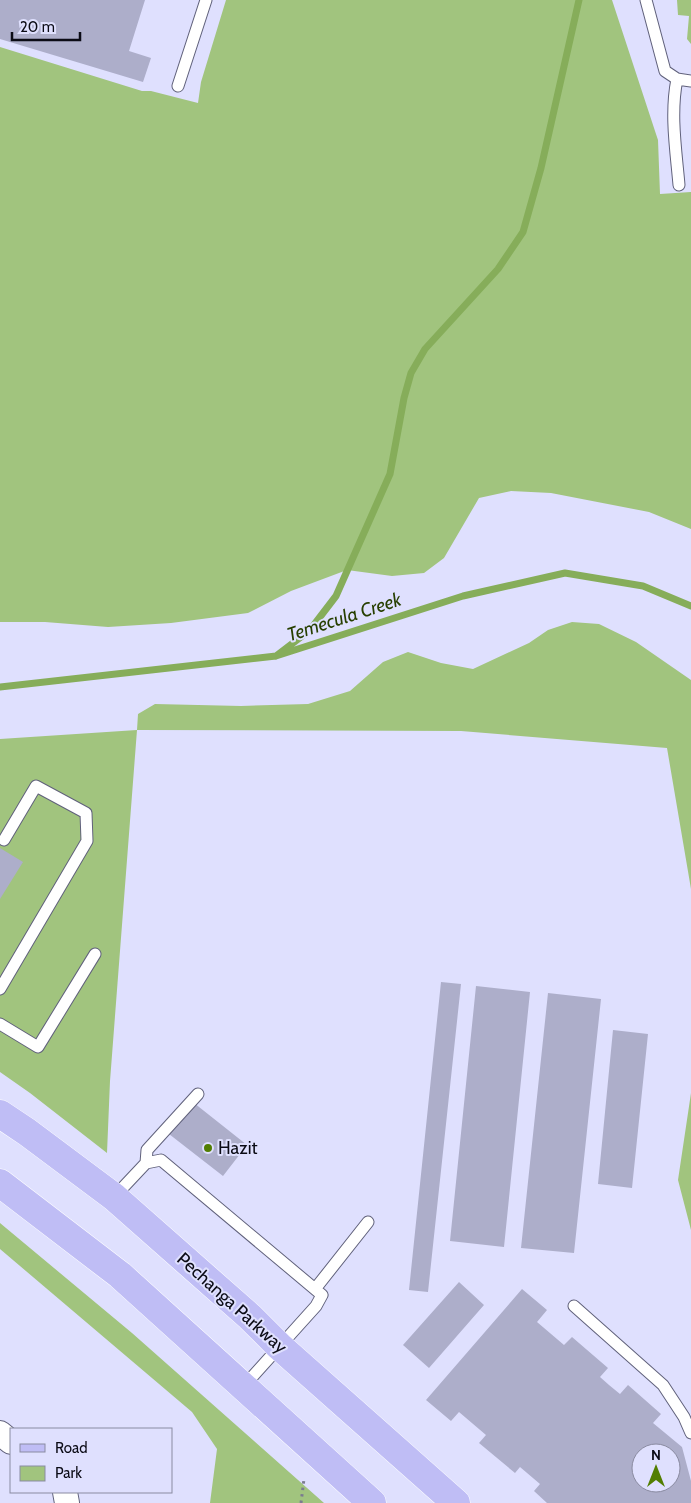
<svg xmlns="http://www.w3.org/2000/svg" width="691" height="1503" font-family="Cabin,sans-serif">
<rect width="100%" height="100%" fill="#dfe0fe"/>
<!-- green -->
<path fill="#a1c47e" d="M226,0H612L655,131L658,140L660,194L691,192V529L649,512L551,493L511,491L479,498L444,558L424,573L392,576L347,570L291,591L248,613L171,623L108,627L45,622H0V47L142,91H151L198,103L201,82Z
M677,0H691V44L687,39L689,16L678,15Z
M572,622L599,624L636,642L691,680V889L667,748L461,731L137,730L110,1081L107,1153L30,1093L0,1072V739L137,730L138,714L155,704L241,706L308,704L350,691L383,662L408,652L441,663L473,669L529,643L548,630Z
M691,1093V1230L678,1180Z
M0,1223L132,1333L324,1503H210L217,1449L192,1412L0,1249Z"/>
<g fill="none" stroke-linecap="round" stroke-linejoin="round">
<!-- stream -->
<path stroke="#86ad5a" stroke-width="7" d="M276,656L310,630L336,596L390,474L404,398L411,373L425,349L498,269L523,232L541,168L579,0
M0,687L276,656L463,596L565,573L643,586L691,606"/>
</g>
<!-- building -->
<path fill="#adaeca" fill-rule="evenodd" d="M0,0H145L129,51L151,58L143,82L0,39Z
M0,848L23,862L0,899Z
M441,982L461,984L428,1292L409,1290Z
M476,986L530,992L504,1247L450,1241Z
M548,993L601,999L574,1253L521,1248Z
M613,1030L648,1034L632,1188L598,1184Z
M194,1103L247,1145L223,1176L169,1134Z
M459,1282L484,1305L429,1368L403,1345Z
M522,1289L547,1310L537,1322L564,1345L572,1337L608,1368L600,1377L609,1385L620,1394L628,1385L661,1414L653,1423L682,1447L691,1481V1503H547L534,1491L540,1484L520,1467L515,1473L479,1443L486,1435L459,1412L451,1421L426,1400ZM641,1453H671V1483H641Z"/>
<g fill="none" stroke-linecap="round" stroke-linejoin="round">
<defs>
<path id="service" d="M646,0L665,71L677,79L691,81
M677,79C670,114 676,150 679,185
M178,86L206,0
M0,989L87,841L86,813L36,786L4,840
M0,1024L38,1047L95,954
M146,1163L147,1150L198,1094
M114,1197L146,1163L161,1160L322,1295L316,1306L244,1386
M315,1289L368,1222
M574,1306L663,1385L684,1417L691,1433"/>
<path id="minor" d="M0,1433L11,1442
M65,1492L67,1503"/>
<path id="primary" d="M0,1114L27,1132L114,1197L250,1317L279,1346L456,1503
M0,1183L120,1275L372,1503"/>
</defs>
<!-- service casing -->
<use href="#service" stroke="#60617b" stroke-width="13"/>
<!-- minor casing -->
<use href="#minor" stroke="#60617b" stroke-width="26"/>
<!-- primary casing -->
<use href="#primary" stroke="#fff" stroke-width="29"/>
<!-- path -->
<path stroke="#7b7c90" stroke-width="3" stroke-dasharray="2.5 4" stroke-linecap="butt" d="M301,1503L304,1479"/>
<!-- service -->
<use href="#service" stroke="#fff" stroke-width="11"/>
<!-- minor -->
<use href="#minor" stroke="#fff" stroke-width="24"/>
<!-- primary -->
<use href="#primary" stroke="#bfbdf5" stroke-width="28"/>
</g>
<!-- markers -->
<circle fill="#527e02" stroke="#dfe0fe" stroke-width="2" cx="208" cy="1148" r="5"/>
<g text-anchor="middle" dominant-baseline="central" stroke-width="4" stroke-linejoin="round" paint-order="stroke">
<!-- poi labels -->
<g font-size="18" fill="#0b0b15" stroke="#dfe0fe" text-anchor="start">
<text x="218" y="1148">Hazit</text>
</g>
<!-- street labels -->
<g font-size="18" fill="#0b0b15" stroke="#dfe0fe">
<text transform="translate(232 1303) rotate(42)">Pechanga Parkway</text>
</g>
<!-- water labels -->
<g font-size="19" font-style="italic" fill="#273f00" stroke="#dfe0fe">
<text transform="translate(344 617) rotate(-18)">Temecula Creek</text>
</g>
</g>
<!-- legend -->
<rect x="10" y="1428" width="162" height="65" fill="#dfe0fe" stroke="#8a8ba1"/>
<rect x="20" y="1444" width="25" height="8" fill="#bfbdf5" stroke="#8a8ba1"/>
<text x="55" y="1453" font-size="15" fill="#0b0b15">Road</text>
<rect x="20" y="1466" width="25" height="15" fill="#a1c47e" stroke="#8a8ba1"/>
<text x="55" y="1478" font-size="15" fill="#0b0b15">Park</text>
<!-- north arrow -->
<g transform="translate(656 1468)"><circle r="24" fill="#dfe0fe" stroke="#8a8ba1"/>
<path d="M0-4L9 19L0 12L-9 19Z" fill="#527e02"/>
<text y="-8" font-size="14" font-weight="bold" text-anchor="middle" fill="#0b0b15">N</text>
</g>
<!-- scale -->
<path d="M12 32v8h68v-8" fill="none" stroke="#0b0b15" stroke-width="2.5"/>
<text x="20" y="32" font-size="15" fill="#0b0b15" stroke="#dfe0fe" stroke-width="4" paint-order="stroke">20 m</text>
</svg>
